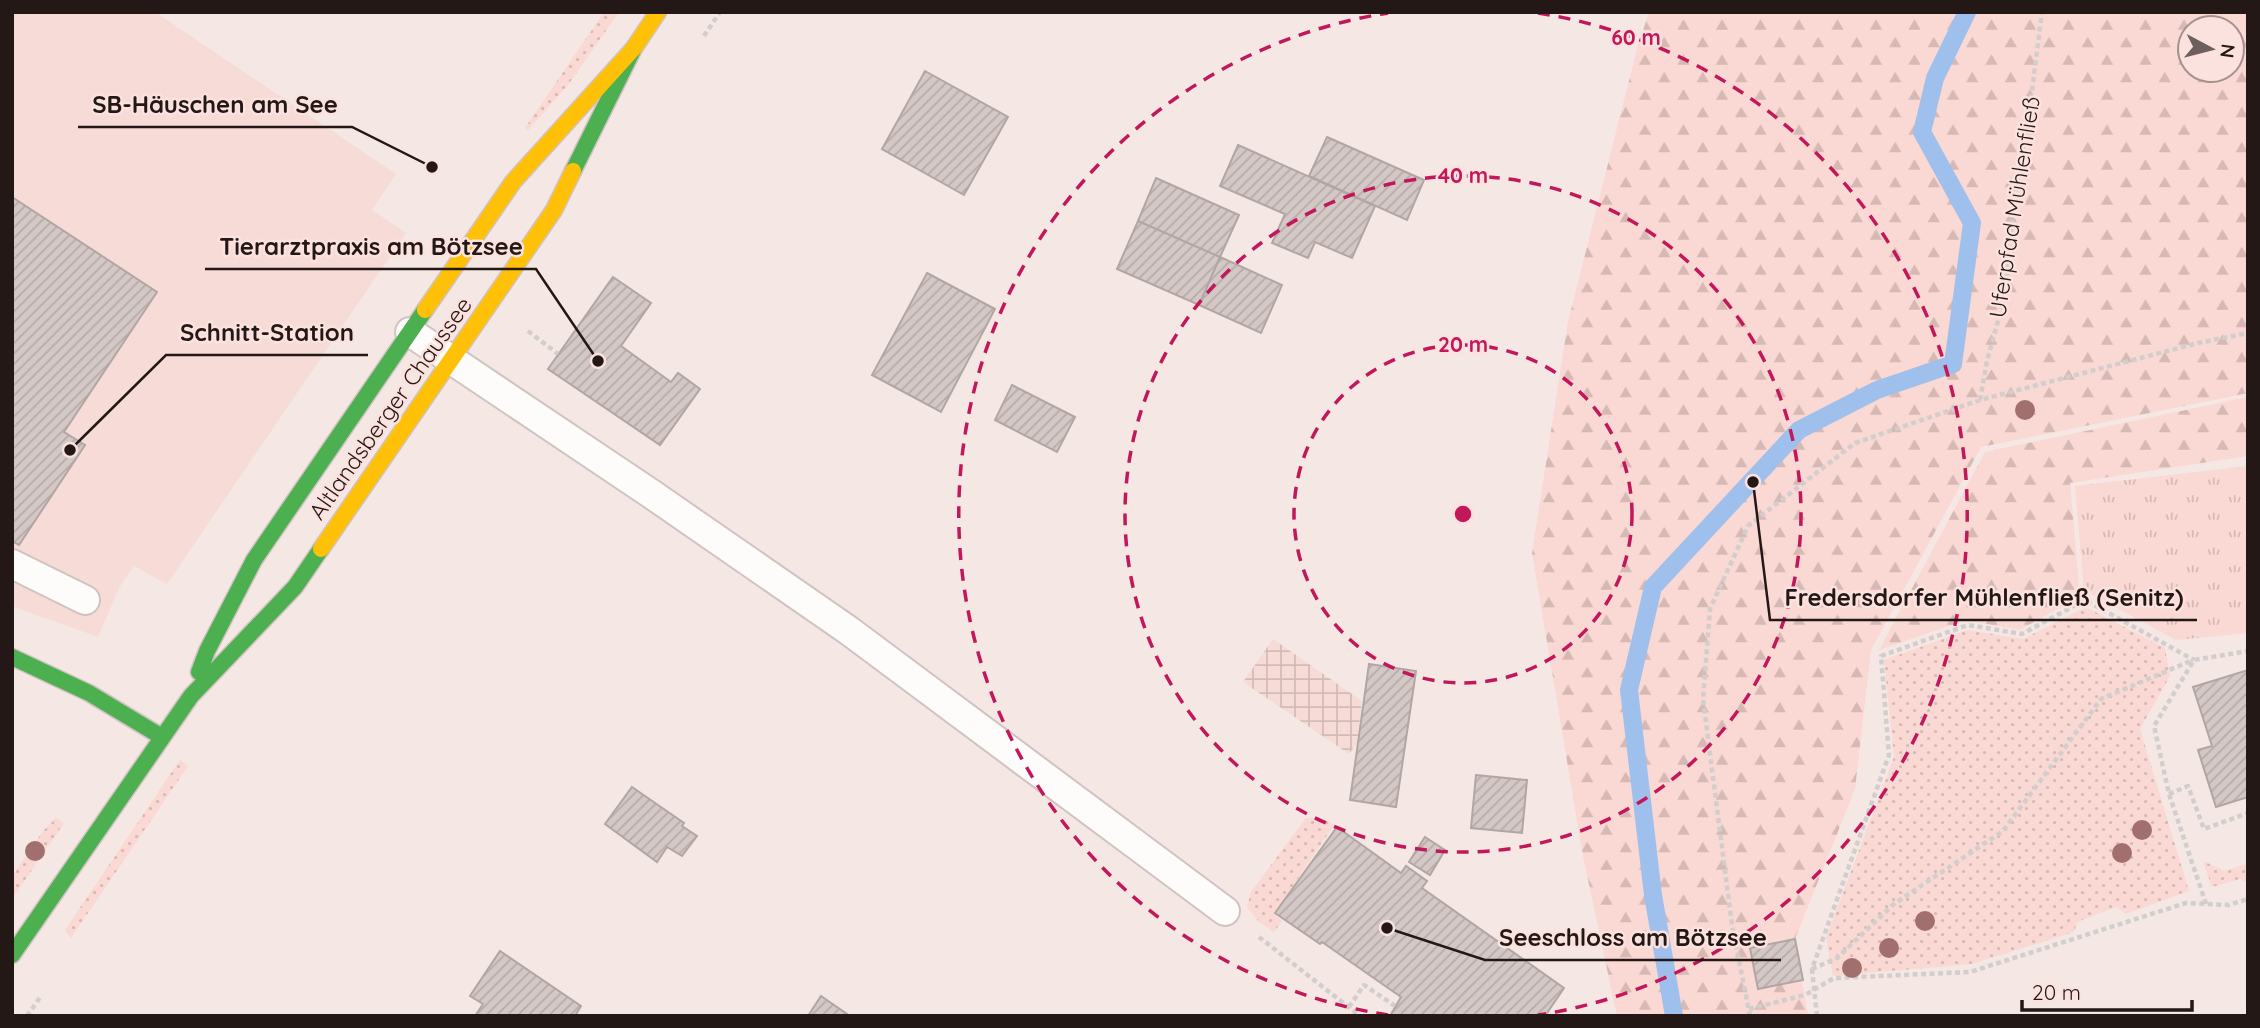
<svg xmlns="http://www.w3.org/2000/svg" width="2260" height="1028" font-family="Quicksand,sans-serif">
<defs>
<pattern id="industrial-grid" width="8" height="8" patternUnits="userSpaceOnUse" patternTransform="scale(1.75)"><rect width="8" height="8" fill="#f7dbd7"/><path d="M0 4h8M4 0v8" fill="none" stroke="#d3bbb8"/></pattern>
<pattern id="grass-dots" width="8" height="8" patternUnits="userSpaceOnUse" patternTransform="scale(1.75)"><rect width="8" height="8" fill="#fad8d3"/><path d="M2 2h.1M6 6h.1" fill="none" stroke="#d6b9b4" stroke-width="1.8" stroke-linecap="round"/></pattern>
<pattern id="forest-firs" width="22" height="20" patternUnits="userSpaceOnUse" patternTransform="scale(1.75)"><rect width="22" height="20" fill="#fad8d3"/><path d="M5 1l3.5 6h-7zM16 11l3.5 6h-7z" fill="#d6b9b4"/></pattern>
<pattern id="park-tufts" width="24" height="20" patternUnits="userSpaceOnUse" patternTransform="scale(1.75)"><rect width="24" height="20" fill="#fad8d3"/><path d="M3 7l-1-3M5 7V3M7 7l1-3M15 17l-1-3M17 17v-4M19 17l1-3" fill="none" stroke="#d6b9b4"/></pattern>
<pattern id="building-hatch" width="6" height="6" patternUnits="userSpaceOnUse" patternTransform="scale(1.75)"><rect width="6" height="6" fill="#d4c8c6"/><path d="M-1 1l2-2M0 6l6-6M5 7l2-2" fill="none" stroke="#b6aba9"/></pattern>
</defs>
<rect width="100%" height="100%" fill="#f5e7e4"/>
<!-- built -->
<path fill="#f7dbd7" d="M12,12H155L396,174L372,210L406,233L167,584L134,566L119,588L98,637L12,606Z"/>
<!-- industrial -->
<path fill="url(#industrial-grid)" d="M1273,639L1362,701L1357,743L1349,754L1243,682Z"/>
<!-- grass -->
<path fill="url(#grass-dots)" d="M604,12H619L568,85L528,130L525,128Z
M2086,607L2165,648L2170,676L2140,729L2189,891L2126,914L2116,907L2077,922L2074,932L1972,964L1833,976L1826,938L1894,757L1884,660L1968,630L2023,639Z
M180,760L188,766L71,938L65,930Z
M56,818L64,823L12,899V876L43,831Z
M1306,818H1322L1334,825L1274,914L1282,921L1274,932L1258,921L1247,907L1251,892Z
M2203,861L2225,871L2248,863V883L2240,879L2212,887Z"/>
<!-- forest -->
<path fill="url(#forest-firs)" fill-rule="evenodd" d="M1649,12H2248V393L1981,447L1871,650L1855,789L1795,939L1808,1016H1617L1583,856L1532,553L1568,322L1637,49ZM2190,28H2232V70H2190Z
M2248,397V456L2070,483L2080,597L2019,630L1966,620L1879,650L1985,452Z"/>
<!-- park -->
<path fill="url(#park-tufts)" d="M2248,466V633L2176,640L2084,590L2075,486Z"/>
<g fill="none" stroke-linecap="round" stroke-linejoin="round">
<!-- stream -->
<path stroke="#9fc0ec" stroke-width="18" d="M1674,1016L1653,895L1629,690L1653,587L1799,430L1877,390L1953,364L1972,223L1922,132L1935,78L1967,12"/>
</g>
<!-- building -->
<path fill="url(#building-hatch)" stroke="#b1a6a4" stroke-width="2" d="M925,71L1008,117L964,195L882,149Z
M1327,137L1424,180L1407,220L1309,176Z
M1238,145L1375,206L1352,258L1315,242L1308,258L1272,243L1285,214L1220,186Z
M1156,178L1239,215L1220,257L1138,221Z
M12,197L157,292L64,432L85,445L19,545L12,541Z
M1138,221L1220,257L1199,305L1117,269Z
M1220,257L1282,285L1261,333L1199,305Z
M927,273L995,309L941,412L872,375Z
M613,277L651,303L621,346L671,382L678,373L700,389L660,445L548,369Z
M1012,385L1075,417L1057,452L995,420Z
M1369,664L1416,671L1396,807L1350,800Z
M2248,670V797L2216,807L2198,750L2212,746L2193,687Z
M1476,775L1527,780L1522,833L1471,828Z
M632,787L684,823L682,826L697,836L682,856L667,847L657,862L605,824Z
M1337,827L1401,873L1406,866L1427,881L1422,888L1564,988L1545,1016H1390L1401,997L1322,942L1320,944L1275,913Z
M1425,837L1445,850L1430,875L1409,862Z
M1795,939L1803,980L1758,989L1750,948Z
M500,951L581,1006L575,1016H475L483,1004L470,996Z
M821,996L850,1016H808Z"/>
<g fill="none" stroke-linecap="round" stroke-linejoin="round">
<defs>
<path id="lane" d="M410,332L650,493L848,630L1225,911
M12,564L85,600"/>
<path id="fast" d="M573,171L634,48
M12,657L89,693L162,737
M199,672L207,651L254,560L425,310
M12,955L191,696L295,587L321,549"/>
<path id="slow" d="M425,310L513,182L634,48L658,12
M321,549L554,210L573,171"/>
</defs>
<!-- lane casing -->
<use href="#lane" stroke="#d0c3c1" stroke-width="32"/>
<!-- fast casing -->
<use href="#fast" stroke="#d0c3c1" stroke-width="19"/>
<!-- slow casing -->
<use href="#slow" stroke="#d0c3c1" stroke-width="19"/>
<!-- path -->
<path stroke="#d2cece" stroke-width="4.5" stroke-dasharray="5 3.5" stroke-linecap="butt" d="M704,36L720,12
M528,331L558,354
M1980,400L1987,361L2005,295L2014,198L2030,106L2042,12
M2169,794L2188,786L2204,829L2248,813
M2206,904L2169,794L2154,726L2194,660L2248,651
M1259,937L1360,1016
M1812,969L1837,958L1894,904L2003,831L2101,699L2193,660
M1349,1007L1364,985L1395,1006
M1749,1009L1805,995L1834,978L1970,972L2186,903L2229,905L2248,899
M27,1016L41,996
M1750,1016L1732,925L1703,699L1710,609L1748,526L1855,443L1980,400L2198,343L2248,333
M1817,1016L1812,969L1889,755L1881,656L1968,625L2022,634L2085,600L2194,660"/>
<!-- lane -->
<use href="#lane" stroke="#fefbfb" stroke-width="28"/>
<!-- fast -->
<use href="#fast" stroke="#4caf50" stroke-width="16"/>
<!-- slow -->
<use href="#slow" stroke="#ffc107" stroke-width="16"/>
</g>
<!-- trees -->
<g fill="#a16f6e">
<circle cx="2025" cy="410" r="10"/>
<circle cx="2142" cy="830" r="10"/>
<circle cx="35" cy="851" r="10"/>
<circle cx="2122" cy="853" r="10"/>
<circle cx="1925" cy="921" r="10"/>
<circle cx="1889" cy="948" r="10"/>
<circle cx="1852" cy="968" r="10"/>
</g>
<!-- distance rings -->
<g fill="none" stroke="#c2185b" stroke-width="3.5" stroke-dasharray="12 9">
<circle cx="1463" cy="514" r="169"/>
<circle cx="1463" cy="514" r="338"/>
<path d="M1388 1015A507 507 0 0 1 1388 13M1538 13A507 507 0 0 1 1538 1015"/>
</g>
<g text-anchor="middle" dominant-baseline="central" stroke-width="5" stroke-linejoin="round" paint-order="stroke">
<!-- street labels -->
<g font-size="23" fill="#231816" stroke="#fbe2de">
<text transform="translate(2014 207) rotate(-81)">Uferpfad Mühlenfließ</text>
<text transform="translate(390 408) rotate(-55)">Altlandsberger Chaussee</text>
</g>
</g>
<circle cx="1463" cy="514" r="10" fill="#c2185b" stroke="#fbe2de" stroke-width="3.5"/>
<g font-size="21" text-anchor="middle" font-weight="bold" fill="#c2185b" stroke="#fbe2de" stroke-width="5" stroke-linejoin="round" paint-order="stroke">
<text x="1636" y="45">60 m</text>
<text x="1463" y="183">40 m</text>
<text x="1463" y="352">20 m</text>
</g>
<!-- callouts -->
<path fill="none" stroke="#231816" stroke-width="2.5" d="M432 167L352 127H78M598 361L536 269H205M70 450L166 355H368M1753 482L1770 620H2197M1387 928L1485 960H1781"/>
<g fill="#231816" stroke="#fbe2de" stroke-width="2.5">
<circle cx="432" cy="167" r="7"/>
<circle cx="598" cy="361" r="7"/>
<circle cx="70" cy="450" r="7"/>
<circle cx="1753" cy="482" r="7"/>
<circle cx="1387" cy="928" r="7"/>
</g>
<g font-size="24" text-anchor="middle" font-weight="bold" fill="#231816" stroke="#fbe2de" stroke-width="5" stroke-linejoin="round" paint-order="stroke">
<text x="215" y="113">SB-Häuschen am See</text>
<text x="371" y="255">Tierarztpraxis am Bötzsee</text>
<text x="267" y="341">Schnitt-Station</text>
<text x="1984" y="606">Fredersdorfer Mühlenfließ (Senitz)</text>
<text x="1633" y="946">Seeschloss am Bötzsee</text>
</g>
<!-- border -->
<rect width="2260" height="1028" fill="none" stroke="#231816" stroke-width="28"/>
<!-- north arrow -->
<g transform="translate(2211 49) rotate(97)"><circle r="33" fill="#fbe2de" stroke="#a5918e" stroke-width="2"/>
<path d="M0-5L12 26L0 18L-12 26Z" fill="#6c605e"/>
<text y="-10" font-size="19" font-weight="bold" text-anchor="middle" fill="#231816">N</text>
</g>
<!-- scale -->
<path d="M2022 1000v10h170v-10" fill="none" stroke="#231816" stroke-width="3.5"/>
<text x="2032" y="1000" font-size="21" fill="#231816" stroke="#fbe2de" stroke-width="5" paint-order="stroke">20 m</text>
</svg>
